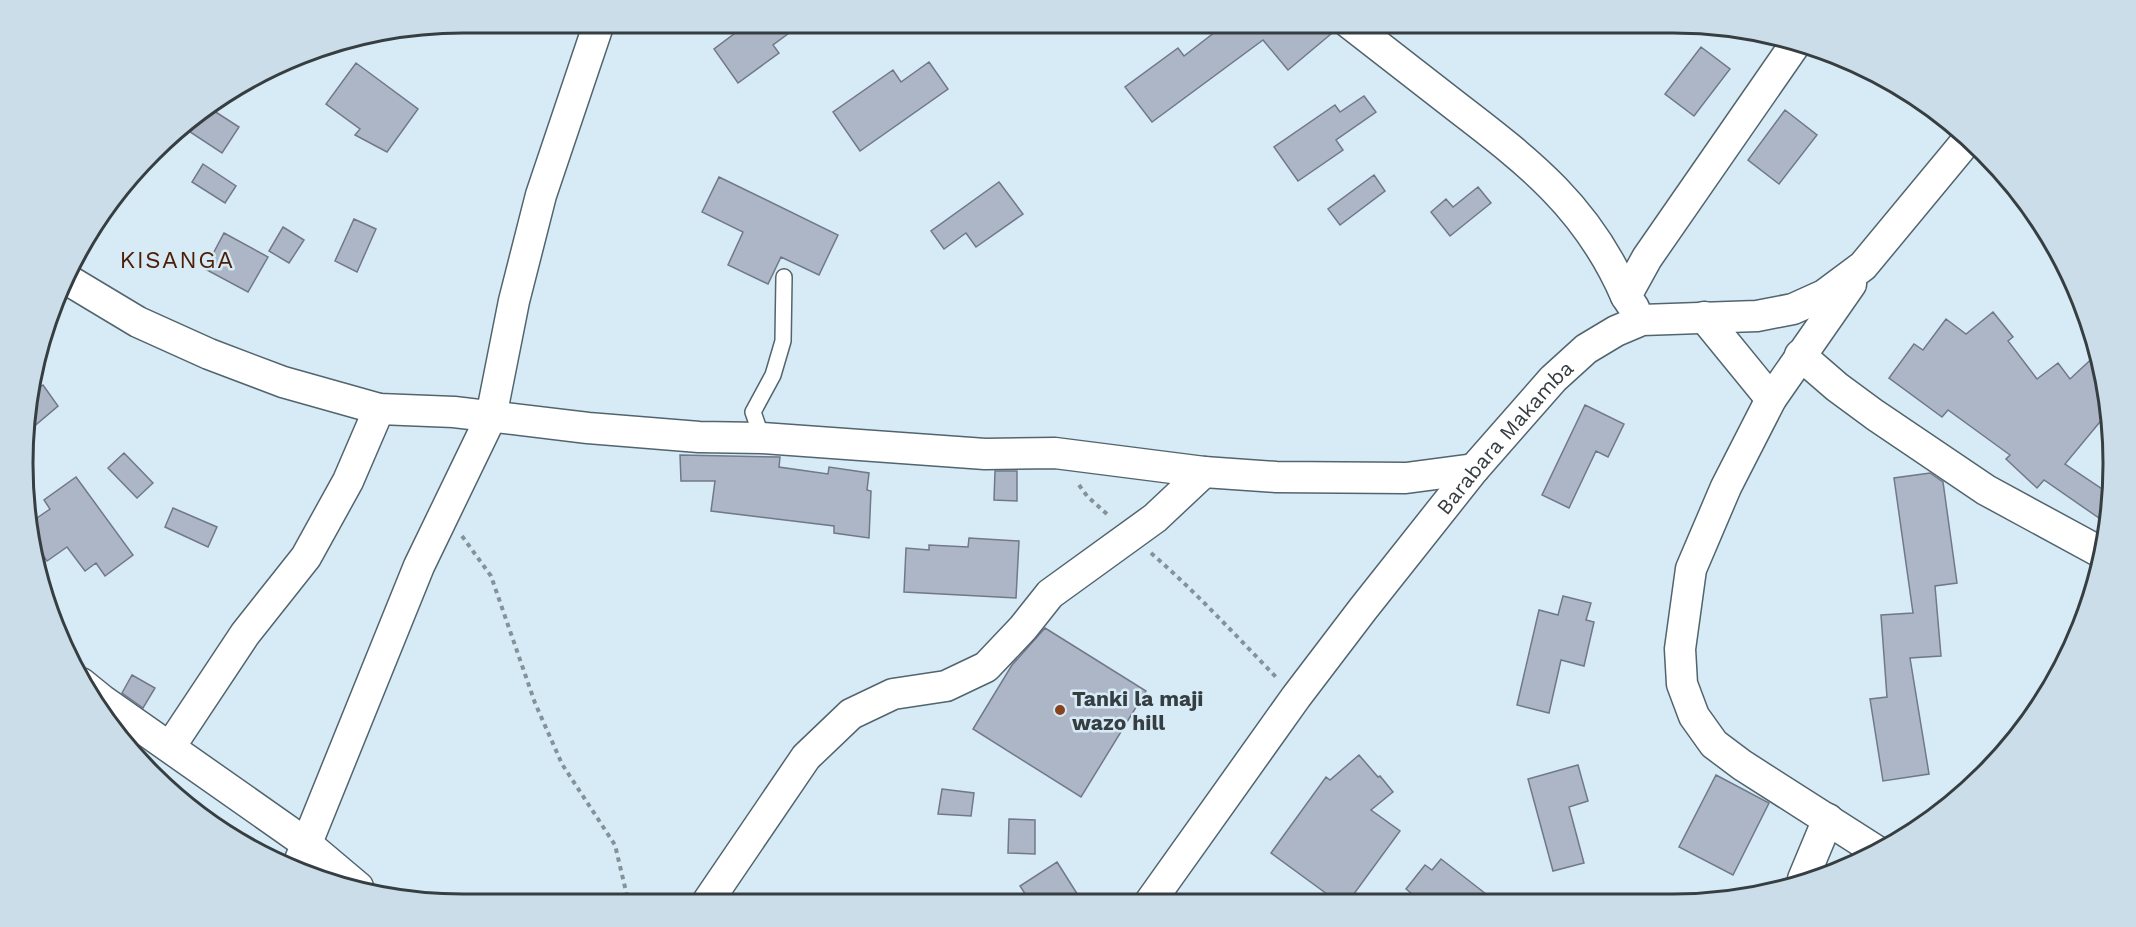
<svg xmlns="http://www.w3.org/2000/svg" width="2136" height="927" font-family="'Work Sans',sans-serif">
<rect width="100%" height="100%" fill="#d7ebf6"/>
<!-- building -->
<path fill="#adb6c6" stroke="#717888" stroke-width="1.5" d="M750,22H804L773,45L779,53L738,83L714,49Z
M1228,22H1321L1331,34L1288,70L1263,40L1152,122L1125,87L1178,48L1184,56Z
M1701,47L1730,69L1694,116L1665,94Z
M929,62L948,89L860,151L833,112L893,70L901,82Z
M356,63L418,109L387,152L355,135L360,129L326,104Z
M1364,96L1376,112L1336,140L1343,150L1298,181L1274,147L1335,105L1340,112Z
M208,107L239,127L222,153L181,126Z
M1785,110L1817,135L1779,184L1748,160Z
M203,164L236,186L225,203L192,182Z
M1374,175L1385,191L1340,225L1328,209Z
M719,177L838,235L819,275L781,257L768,284L728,265L743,232L702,212Z
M999,182L1023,214L976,247L966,233L944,249L931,231Z
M1478,187L1491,203L1450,236L1431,212L1446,199L1453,207Z
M354,219L376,229L357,272L335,261Z
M283,227L304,240L289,263L269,251Z
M224,233L268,257L248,292L205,269Z
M1993,312L2013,337L2008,341L2037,379L2058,363L2070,379L2099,352L2109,411L2065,464L2111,495L2109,525L2044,480L2037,488L2006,459L2010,455L1948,410L1942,417L1889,378L1914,344L1923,350L1946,319L1966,334Z
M43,385L58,406L25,434L29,395Z
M1585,405L1624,424L1608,457L1596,451L1569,508L1542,495Z
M124,453L153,483L137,498L108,468Z
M680,455L780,457L779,467L828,474L829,467L869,473L867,490L871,491L869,538L834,533V526L711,511L715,481H681Z
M995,471H1017V501L994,500Z
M1930,473L1943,482L1957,583L1935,586L1941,656L1910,658L1929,774L1883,781L1870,699L1887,697L1881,615L1913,613L1894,478Z
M76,477L133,555L105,576L96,563L85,571L67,547L47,561L30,537L28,524L50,509L44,500Z
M173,508L217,527L208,547L165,527Z
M969,538L1019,541L1016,598L904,592L906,548L929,550V545L968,547Z
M1563,596L1591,603L1586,620L1594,622L1584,666L1561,660L1549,713L1517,705L1539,610L1558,615Z
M1045,628L1146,691L1081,797L973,729L1012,665Z
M132,675L155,688L143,708L122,693Z
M1359,755L1378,777L1380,776L1393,792L1371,810L1400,831L1348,902H1338L1271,853L1326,777L1330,780Z
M1578,765L1588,801L1569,807L1584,863L1553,871L1528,779Z
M1716,775L1769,803L1733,875L1679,847Z
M942,789L974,793L971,816L938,814Z
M1009,819L1035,820V854L1008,853Z
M1441,859L1495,901L1422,902L1406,889L1425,865L1432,870Z
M1057,862L1083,903H1031L1020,886Z"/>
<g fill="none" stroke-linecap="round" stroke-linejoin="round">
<defs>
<path id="lane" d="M762,438L753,412L773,375L783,341L784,277"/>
<g id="street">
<path d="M1349,23C1385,51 1421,79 1457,107C1530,163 1588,208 1626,296"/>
<path d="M68,280L138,322L209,354L283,382L379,409L454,412L588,428L699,437L762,438L985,454L1055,453L1204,472L1276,477L1406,478L1474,469"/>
<path d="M1851,284L1771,399L1726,487L1691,569L1680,649L1682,684L1694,716L1714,744L1742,765L1878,852"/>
<path d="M1634,308L1626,296L1647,258L1796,43"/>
<path d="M1704,317L1771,399"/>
<path d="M1800,355L1837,387L1875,415L1986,490L2102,553"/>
<path d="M81,683L102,700L307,844L358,887"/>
<path d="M170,747L245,634L306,557L348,481L379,409"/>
<path d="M296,870L419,566L491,417L514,301L541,195L599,23"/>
<path d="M1803,879L1828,819"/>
<path id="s1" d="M1150,902L1296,697L1363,609L1474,469L1553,379L1586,349L1616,331L1642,320L1757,316L1793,309L1824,295L1863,266L1969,138"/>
<path d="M706,904L806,757L851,714L893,694L946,686L986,667L1023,628L1050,594L1155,518L1204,472"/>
</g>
</defs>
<!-- lane casing -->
<use href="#lane" stroke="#52646d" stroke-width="18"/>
<!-- street casing -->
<use href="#street" stroke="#52646d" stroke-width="33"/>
<!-- path -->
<path stroke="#84929a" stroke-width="4" stroke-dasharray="4.5 4.5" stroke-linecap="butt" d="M1079,485L1087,496L1109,516
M462,536L491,576L535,703L562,764L615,845L629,904
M1151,553C1196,592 1236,636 1277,678"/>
<!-- lane -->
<use href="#lane" stroke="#fff" stroke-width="15"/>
<!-- street -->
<use href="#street" stroke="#fff" stroke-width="30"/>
</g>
<!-- markers -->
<circle fill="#89421f" stroke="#d7ebf6" stroke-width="2" cx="1060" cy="710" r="6"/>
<g text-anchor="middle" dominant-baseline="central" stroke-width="5" stroke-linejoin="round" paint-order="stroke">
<!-- street labels -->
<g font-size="21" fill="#363e42" stroke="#d7ebf6">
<text stroke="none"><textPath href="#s1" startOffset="585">Barabara Makamba</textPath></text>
</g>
<!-- poi labels -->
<g font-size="21" font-weight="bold" fill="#363e42" stroke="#d7ebf6" text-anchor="start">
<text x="1072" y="698">Tanki la maji<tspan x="1072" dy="24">wazo hill</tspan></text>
</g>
<!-- quarter labels -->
<g font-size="24" letter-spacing="1.5" fill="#4d1e05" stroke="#d7ebf6">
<text x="177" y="260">KISANGA</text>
</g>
</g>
<!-- crop -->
<path d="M0 0H2136V927H0ZM463 33H1673A430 430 0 0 1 2103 463V464A430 430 0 0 1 1673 894H463A430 430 0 0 1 33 464V463A430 430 0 0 1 463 33Z" fill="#cadde8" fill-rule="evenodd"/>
<path fill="none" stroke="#363e42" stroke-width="3" d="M463 33H1673A430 430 0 0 1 2103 463V464A430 430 0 0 1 1673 894H463A430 430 0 0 1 33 464V463A430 430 0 0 1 463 33Z"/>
</svg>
